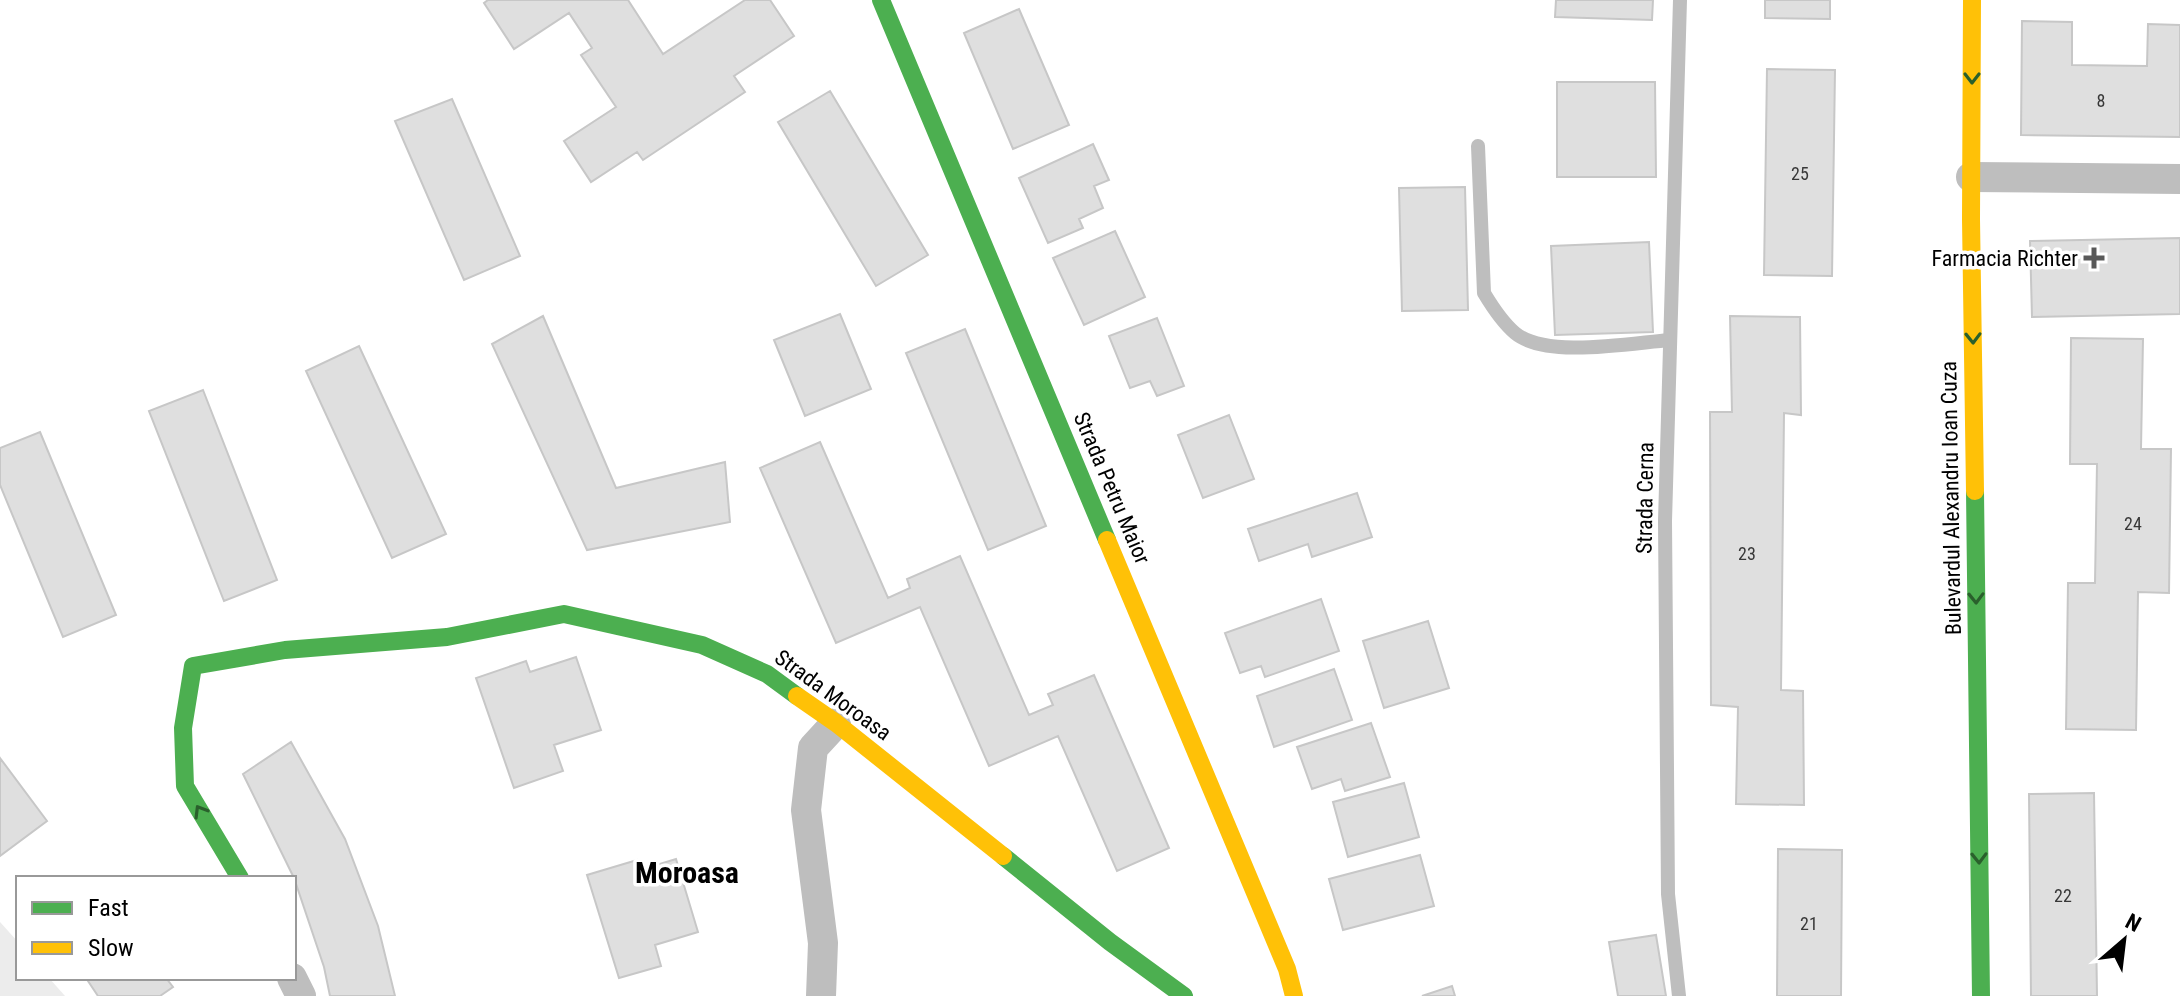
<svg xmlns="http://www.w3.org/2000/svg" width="2180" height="996" font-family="'Roboto Condensed',sans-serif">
<rect width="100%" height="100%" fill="#fff"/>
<!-- green -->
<path fill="#ececec" d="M0,922L18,942V978H49L65,996H0Z"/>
<!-- building -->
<path fill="#dfdfdf" stroke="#c7c7c7" stroke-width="2" d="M488,0H628L663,54L745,0H770L794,36L734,76L745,92L643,160L637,152L591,182L564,141L616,107L581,55L592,48L569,13L514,49L484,3Z
M1556,0H1653L1652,20L1555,17Z
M1765,0H1830V19L1765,18Z
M1019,9L1069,125L1013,149L964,33Z
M2022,21L2072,22V65L2147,66L2148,24L2180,25V137L2021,135Z
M1767,69L1835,70L1832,276L1764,275Z
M1557,82H1655L1656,177H1557Z
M830,91L928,255L876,286L778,122Z
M452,99L520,256L464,280L395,121Z
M1093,144L1109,180L1094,186L1103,208L1079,219L1083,228L1048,243L1019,178Z
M1465,187L1468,310L1402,311L1399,188Z
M1115,231L1145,297L1084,325L1053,258Z
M2180,238V314L2032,317L2030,241Z
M1649,242L1653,332L1555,335L1551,246Z
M840,314L871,389L805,416L774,340Z
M543,316L616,488L725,462L730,522L587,550L492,344Z
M1730,316L1800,317L1801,415L1784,413L1781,690L1803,691L1804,805L1736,804L1738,707L1711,705L1710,412H1732Z
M1157,318L1184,386L1157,396L1150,381L1130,388L1109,336Z
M965,329L1046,526L988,550L906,353Z
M2071,338L2143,339L2141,449H2171L2169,593L2138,592L2136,730L2066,729L2068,583H2095L2097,464H2070Z
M359,346L446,534L392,558L306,371Z
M203,390L277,580L224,601L149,411Z
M1229,415L1254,479L1203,498L1178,435Z
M40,432L116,615L63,637L0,485V448Z
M820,442L888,598L910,588L907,579L960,556L1029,715L1053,705L1048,694L1094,675L1169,848L1117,871L1058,736L989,766L920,607L836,643L760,468Z
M1357,493L1372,537L1312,557L1308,544L1259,561L1248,529Z
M1321,599L1339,651L1265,677L1261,666L1240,673L1225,633Z
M1428,621L1449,688L1384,708L1363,641Z
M576,657L601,730L554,745L563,771L514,788L476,678L526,661L530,672Z
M1334,669L1352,720L1274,747L1257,696Z
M1371,723L1390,777L1345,791L1341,779L1312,789L1297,747Z
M291,742L345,839L378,926L395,996H330L324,967L294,878L243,774Z
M0,758L47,821L0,856Z
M1404,783L1419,837L1348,857L1333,802Z
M2094,793L2097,996H2031L2029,794Z
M1778,849L1842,850L1841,996H1777Z
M1420,855L1434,906L1343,930L1329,879Z
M676,859L698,932L655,945L661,966L619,978L587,875L637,860L640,870Z
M1656,935L1666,996H1618L1609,942Z
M86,978H166L173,987L160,996H98Z
M1452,986L1455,996H1422Z"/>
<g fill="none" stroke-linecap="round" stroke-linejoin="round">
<!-- lane -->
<path stroke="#bebebe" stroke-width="14" d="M1478,146L1484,293C1493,308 1502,322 1515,333C1546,359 1631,343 1670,340
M1679,996L1668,894L1665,521L1680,0"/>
<!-- street -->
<path stroke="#bebebe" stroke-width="30" d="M1971,177L2180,179
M292,978L301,996
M821,996L823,943L806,810L813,748L836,723"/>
<!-- fast -->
<path stroke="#4caf50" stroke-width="18" d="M881,0L1107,540
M1975,491L1981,996
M1003,856L1110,942L1184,996
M240,878L185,786L183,728L193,666L285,650L447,637L564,614L702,645L767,674L797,696"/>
<!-- slow -->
<path stroke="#ffc107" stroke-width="18" d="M1972,0L1971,219L1975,491
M1107,540L1287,969L1294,996
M797,696L836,723L1003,856"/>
</g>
<!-- one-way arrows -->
<defs><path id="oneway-chevron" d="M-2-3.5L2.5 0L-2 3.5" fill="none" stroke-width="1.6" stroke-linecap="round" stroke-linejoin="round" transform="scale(2)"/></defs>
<g stroke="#2a602c">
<use href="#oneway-chevron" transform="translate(1972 78) rotate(90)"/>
<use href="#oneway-chevron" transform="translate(1973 338) rotate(89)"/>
<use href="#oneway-chevron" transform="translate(1976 598) rotate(89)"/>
<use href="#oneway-chevron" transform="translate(200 811) rotate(-121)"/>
<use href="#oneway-chevron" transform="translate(1979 858) rotate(89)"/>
</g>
<!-- markers -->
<path fill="#595959" stroke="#fff" stroke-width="3" d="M2090 246h8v8h8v8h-8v8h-8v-8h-8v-8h8z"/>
<g text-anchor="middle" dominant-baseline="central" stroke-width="7" stroke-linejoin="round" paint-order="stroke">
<!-- number labels -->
<g font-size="18" fill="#383838">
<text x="2101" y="100">8</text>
<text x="1800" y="173">25</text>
<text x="2133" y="523">24</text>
<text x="1747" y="553">23</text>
<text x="2063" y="895">22</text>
<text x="1809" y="923">21</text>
</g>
<!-- poi labels -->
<g font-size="22" fill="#000" stroke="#fff" text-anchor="end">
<text x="2078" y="258">Farmacia Richter</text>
</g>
<!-- street labels -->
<g font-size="22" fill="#000" stroke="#fff">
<text transform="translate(1112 488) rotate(67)">Strada Petru Maior</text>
<text transform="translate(1645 498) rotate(-89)">Strada Cerna</text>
<text transform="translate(1951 498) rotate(-91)">Bulevardul Alexandru Ioan Cuza</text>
<text transform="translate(833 695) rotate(36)">Strada Moroasa</text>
</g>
<!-- district labels -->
<g font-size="30" font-weight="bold" fill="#000" stroke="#fff">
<text x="687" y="872">Moroasa</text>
</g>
</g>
<!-- legend -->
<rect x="16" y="876" width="280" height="104" fill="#ffffff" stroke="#999999" stroke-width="2"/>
<rect x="32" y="902" width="40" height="12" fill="#4caf50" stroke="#999999" stroke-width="2"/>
<text x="88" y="916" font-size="24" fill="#000000">Fast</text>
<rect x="32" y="942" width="40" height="12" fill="#ffc107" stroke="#999999" stroke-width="2"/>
<text x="88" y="956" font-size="24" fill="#000000">Slow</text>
<!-- north arrow -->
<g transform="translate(2124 940) rotate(28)" stroke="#ffffff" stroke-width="6" paint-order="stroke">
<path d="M0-6L14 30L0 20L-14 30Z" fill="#000000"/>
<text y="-12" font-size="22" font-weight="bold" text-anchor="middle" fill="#000000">N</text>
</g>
</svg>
